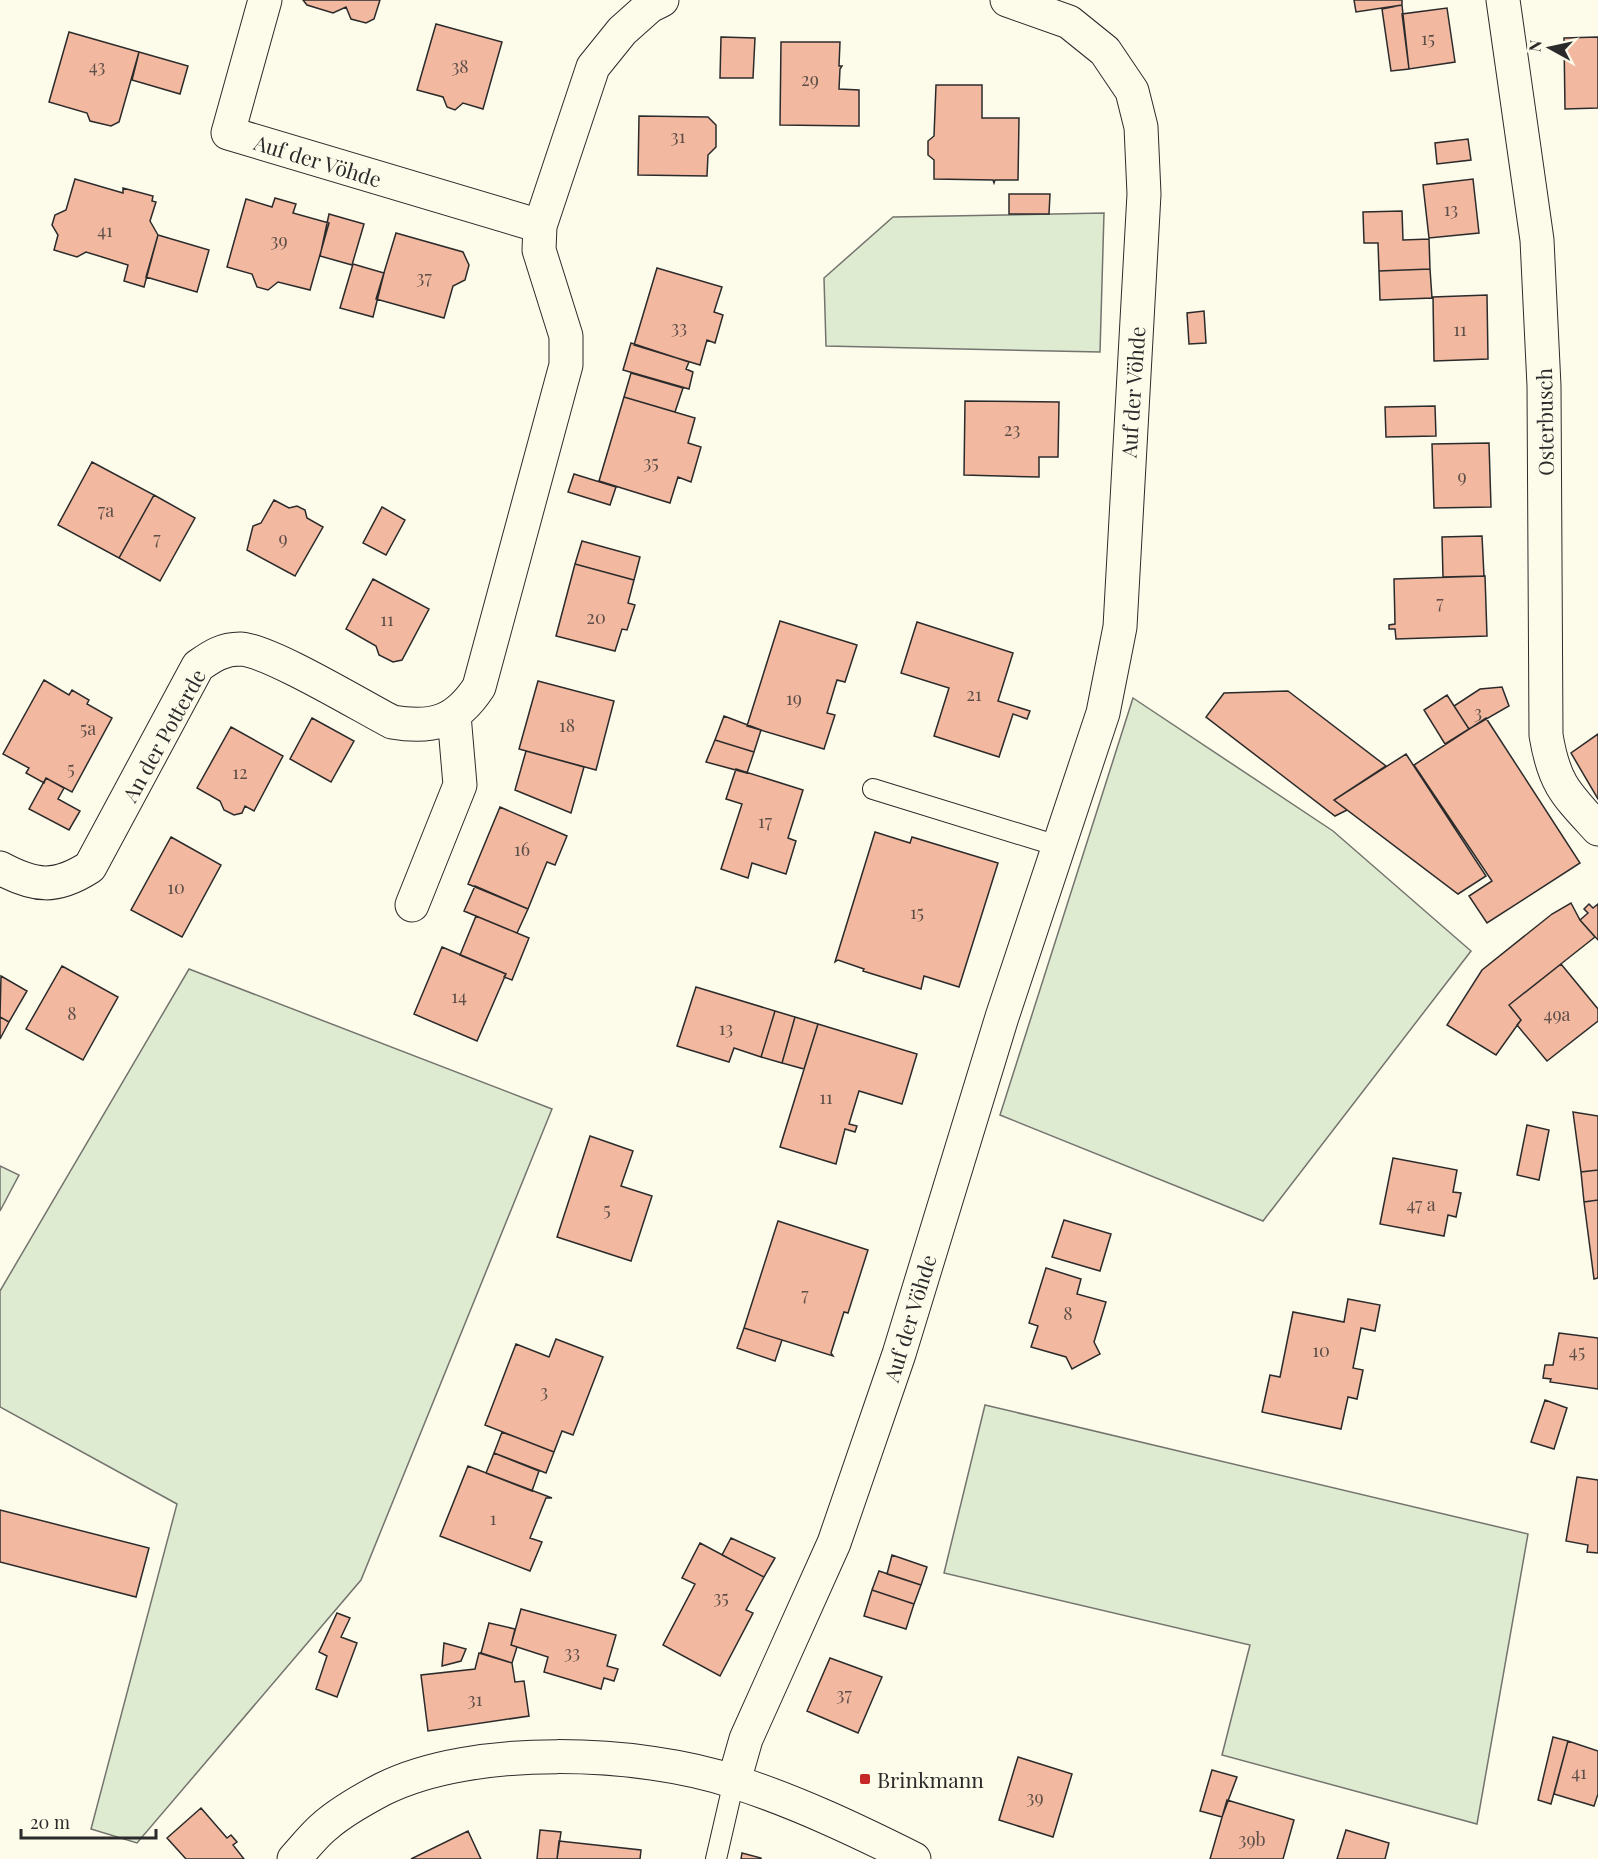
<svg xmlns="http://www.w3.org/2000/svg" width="1598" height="1859" font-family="'Playfair Display',serif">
<rect width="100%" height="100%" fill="#fdfbea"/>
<!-- green -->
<path fill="#deebd1" stroke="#74746e" stroke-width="1.5" d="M1104,213L1100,352L826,346L824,278L893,217Z
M1133,698L1333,831L1471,951L1263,1221L1000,1115Z
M189,969L552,1109L361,1580L137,1843L91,1829L177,1504L0,1407V1291Z
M0,1166L19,1175L0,1211Z
M985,1405L1528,1534L1477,1824L1222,1755L1250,1645L944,1573Z"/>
<!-- building -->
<path fill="#f2b8a0" stroke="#2b2b2b" stroke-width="1.5" d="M303,0H380L374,19L366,23L351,19L346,7L333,13L307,5Z
M1354,0H1402V5L1356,12Z
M1402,5L1409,69L1391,71L1382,9Z
M1447,8L1455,62L1409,69L1402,14Z
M436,24L502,42L483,109L463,103L455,110L447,107L443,97L417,90Z
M69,32L139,52L119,122L111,126L90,121L87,113L49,102Z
M721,37L755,38L753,78H720Z
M1598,37V108L1565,109L1564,38Z
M781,42H840L839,66H842L840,69L839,89L859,90V126L780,125Z
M139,52L188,66L180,94L132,80Z
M936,85H982V118H1019L1018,180H995L994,183L993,180L934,179V160L928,155V141L934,136Z
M639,116L708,117L716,125V147L708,155L707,176L638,175Z
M1468,139L1471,160L1437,164L1435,143Z
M75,179L123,193V188L153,196L152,201L156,202L150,221L158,235L144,287L124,281L128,265L86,252L77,257L54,250L58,235L52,225L55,215L66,210Z
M1473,179L1479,233L1429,238L1423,185Z
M1009,194H1050L1049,214H1009Z
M275,198L296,204L293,213L329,223L310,290L278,282L268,290L257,287L252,274L227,267L246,199L272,207Z
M1402,211L1403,240L1429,239L1430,269L1379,271L1378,243H1364L1363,212Z
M329,214L364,224L352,265L320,256Z
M396,233L463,252L469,265L465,280L453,286L444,318L376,299Z
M158,235L209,250L197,292L146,277Z
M353,264L384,273L373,317L340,308Z
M657,268L722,287L714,312L723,315L715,343L707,340L700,365L634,345Z
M1430,269L1432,298L1380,300L1379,271Z
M1487,295L1488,359L1434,361L1433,297Z
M1204,311L1206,343L1189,344L1187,313Z
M631,343L689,362L686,369L693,372L689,389L623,370Z
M631,373L683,388L675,412L624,397Z
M624,397L695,418L688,443L701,447L691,482L678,477L670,503L599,481Z
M965,401L1059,402L1058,457H1039V477L964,475Z
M1435,406L1436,436L1386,437L1385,407Z
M1489,443L1491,507L1434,508L1432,444Z
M92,462L154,495L119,558L58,525Z
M574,474L616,487L610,505L568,492Z
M154,495L195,518L160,581L119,558Z
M274,500L289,508L297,506L305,510L307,518L323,527L295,576L247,550L253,526L261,523Z
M382,507L405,520L386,555L363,543Z
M1482,536L1484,576L1443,577L1442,537Z
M582,541L640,557L634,580L575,564Z
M575,564L634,580L628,603L635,605L627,630L622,629L615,651L556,636Z
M1485,576L1487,636L1396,639L1395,629H1389V625L1395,624L1394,579Z
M373,579L429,609L402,660L393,662L379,655L376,646L346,629Z
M780,621L857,645L845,682L837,680L827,713L835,715L824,749L747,726Z
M917,622L1013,653L998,701L1030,711L1027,719L1013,714L999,757L934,736L949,688L901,673Z
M44,680L69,695L72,690L89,700L87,704L112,718L72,792L46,778L44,783L26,773L29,768L3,754Z
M538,681L614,701L596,770L519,749Z
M1502,687L1509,706L1469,729L1454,706L1480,689Z
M1288,691L1386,766L1334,800L1347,810L1335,816L1206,717L1224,693Z
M1447,695L1469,729L1445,744L1424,710Z
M724,716L761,730L754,752L715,740Z
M312,718L354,741L331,782L290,759Z
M1486,718L1580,863L1487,923L1469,896L1492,881L1414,765Z
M231,727L283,756L254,811L245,806L242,813L234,815L224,810L220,801L197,788Z
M1598,734V799L1571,753Z
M715,740L754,752L747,773L706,762Z
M526,751L584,767L571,813L515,790Z
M1406,754L1486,876L1458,894L1334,800Z
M736,769L803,790L788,838L796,841L786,874L752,863L748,878L721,869L742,804L726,799Z
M46,778L64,788L58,799L80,811L69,830L29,809Z
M500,807L567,836L555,865L547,862L528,909L468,884Z
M875,832L910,843L912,837L998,863L959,987L924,976L921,989L863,971L864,969L838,960L835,962Z
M171,837L221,865L182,937L131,910Z
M475,886L528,909L517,933L464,911Z
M1571,903L1580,920L1595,937L1509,1005L1521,1020L1496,1055L1447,1025L1482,970L1552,914Z
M1589,904L1593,908L1598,904V940L1580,920L1588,913L1584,909Z
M476,916L529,938L512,980L504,977L506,974L460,955Z
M442,947L506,974L477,1041L414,1014Z
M1561,964L1598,1009V1021L1547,1061L1517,1025L1521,1020L1509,1005Z
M62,966L118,997L83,1060L26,1029Z
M1,976L27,991L9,1022L0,1017Z
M696,987L775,1011L761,1057L734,1048L729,1062L677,1046Z
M775,1011L795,1017L782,1063L761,1057Z
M0,1017L9,1022L0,1039Z
M795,1017L818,1024L804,1069L782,1063Z
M818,1024L917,1054L902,1104L859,1091L849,1124L857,1126L855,1132L845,1129L836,1164L780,1147Z
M1573,1112L1598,1116V1170L1581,1172Z
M1527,1125L1549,1130L1539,1180L1517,1175Z
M590,1136L633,1151L621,1186L652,1196L631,1261L557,1237Z
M1393,1158L1457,1170L1453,1192L1461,1193L1456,1217L1448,1215L1444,1236L1380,1224Z
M1598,1170V1200L1584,1202L1581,1172Z
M1598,1200V1278L1594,1279L1584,1202Z
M1064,1220L1111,1234L1100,1271L1052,1257Z
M778,1221L868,1250L848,1313L844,1312L831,1353L833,1356L744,1328Z
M1046,1268L1081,1279L1077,1294L1106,1302L1094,1342L1100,1354L1072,1369L1066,1357L1031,1347L1038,1326L1029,1323Z
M1348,1299L1380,1305L1375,1331L1361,1328L1353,1368L1363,1370L1357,1399L1348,1397L1341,1429L1262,1412L1270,1375L1280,1377L1293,1312L1344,1322Z
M744,1328L782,1340L775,1361L737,1348Z
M1559,1333L1598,1338V1389L1550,1382L1551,1379L1543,1378L1545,1365H1553Z
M556,1339L603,1357L573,1435L562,1431L554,1452L485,1425L516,1344L549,1357Z
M1545,1400L1567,1408L1554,1449L1531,1442Z
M502,1432L554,1452L546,1473L494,1453Z
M494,1453L539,1471L532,1491L486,1473Z
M468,1466L552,1498H546L530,1538L542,1542L530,1571L440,1536Z
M1577,1477L1598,1480V1553L1587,1552L1588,1545L1566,1541Z
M0,1510L149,1548L136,1597L0,1562Z
M731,1538L775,1558L764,1577L722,1555Z
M700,1543L764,1577L746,1610L753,1613L720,1676L663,1645L695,1584L682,1578Z
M892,1555L927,1567L921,1585L887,1574Z
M879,1571L921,1585L914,1604L872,1590Z
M872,1590L914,1604L906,1629L864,1616Z
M521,1609L616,1635L607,1666L618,1669L614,1681L604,1678L601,1689L544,1672L548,1657L511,1645Z
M337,1613L350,1618L341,1637L357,1643L337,1697L316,1689L327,1656L319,1652Z
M489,1623L515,1629L511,1645L517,1647L512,1663L481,1653Z
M444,1643L466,1649L461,1661L442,1666Z
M479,1653L512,1663L515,1682L524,1681L529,1716L428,1731L421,1675L475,1669Z
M830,1658L882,1677L858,1733L807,1711Z
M1553,1737L1568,1741L1551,1804L1538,1800Z
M1568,1741L1598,1751V1794L1594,1806L1554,1794Z
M1018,1757L1072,1774L1053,1837L999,1820Z
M1212,1770L1237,1777L1222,1817L1200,1811Z
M1227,1800L1294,1820L1283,1859H1210Z
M201,1808L227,1838L231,1835L237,1842L233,1845L244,1859H186L167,1838Z
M540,1830L561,1832L557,1859H537Z
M1346,1830L1389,1843L1385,1859H1337Z
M468,1831L481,1859H411Z
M559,1841L641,1850L640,1859H557Z
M742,1853L761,1858V1859H741Z"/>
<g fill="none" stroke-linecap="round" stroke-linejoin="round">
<defs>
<path id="lane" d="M873,789L1058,846
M716,1859L734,1781"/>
<path id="street" d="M265,0L228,133L540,226
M1503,0L1537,240L1544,386L1546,735C1554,784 1566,794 1598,829
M0,868C35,887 56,889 90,867L198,666C211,657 222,649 240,649C269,650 361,706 392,722C433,729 456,722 479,687L566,365V336L539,250L540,226L593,67L622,31L650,6L662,0
M412,905L460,785L454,715
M734,1781L746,1739L834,1543L899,1354L1002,1017L1103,713L1120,627L1144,194L1141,127L1132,91L1105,51L1069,22L1007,0"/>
<path id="secondary" d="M294,1859C304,1848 314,1835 325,1826C341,1812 364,1799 383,1789C473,1744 640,1750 735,1782C797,1802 856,1830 914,1859"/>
</defs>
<!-- lane casing -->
<use href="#lane" stroke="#2b2b2b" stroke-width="22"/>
<!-- street casing -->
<use href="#street" stroke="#2b2b2b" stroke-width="35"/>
<!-- secondary casing -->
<use href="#secondary" stroke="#2b2b2b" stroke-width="35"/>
<!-- lane -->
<use href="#lane" stroke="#fdfbea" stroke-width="20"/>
<!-- street -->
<use href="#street" stroke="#fdfbea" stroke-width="33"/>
<!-- secondary -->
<use href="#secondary" stroke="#fdfbea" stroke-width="33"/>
</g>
<!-- markers -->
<rect fill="#c62828" stroke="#fdfbea" stroke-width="2" x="859" y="1773" width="12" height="12" rx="3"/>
<g text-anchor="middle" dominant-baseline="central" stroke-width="4.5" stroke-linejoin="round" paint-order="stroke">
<!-- number labels -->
<g font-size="18" fill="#5d4e48">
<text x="1428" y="38">15</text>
<text x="97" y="66">43</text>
<text x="460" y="66">38</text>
<text x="810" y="79">29</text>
<text x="678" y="136">31</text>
<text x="1451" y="209">13</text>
<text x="105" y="230">41</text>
<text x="279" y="240">39</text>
<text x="424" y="277">37</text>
<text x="679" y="327">33</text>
<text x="1460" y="329">11</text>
<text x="1012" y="429">23</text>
<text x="651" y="462">35</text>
<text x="1462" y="476">9</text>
<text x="106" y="510">7a</text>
<text x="157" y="538">7</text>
<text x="283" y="538">9</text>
<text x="1440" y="602">7</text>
<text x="596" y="617">20</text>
<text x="387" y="619">11</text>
<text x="974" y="694">21</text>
<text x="794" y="698">19</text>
<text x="1478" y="712">3</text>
<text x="567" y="725">18</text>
<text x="88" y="728">5a</text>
<text x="71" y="768">5</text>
<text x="240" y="772">12</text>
<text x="765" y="821">17</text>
<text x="522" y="849">16</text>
<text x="176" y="887">10</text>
<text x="917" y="912">15</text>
<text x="459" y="996">14</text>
<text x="72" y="1013">8</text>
<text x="1557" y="1014">49a</text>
<text x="726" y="1028">13</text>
<text x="826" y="1097">11</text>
<text x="1421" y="1204">47 a</text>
<text x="607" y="1209">5</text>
<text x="805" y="1294">7</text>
<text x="1068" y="1313">8</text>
<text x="1321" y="1350">10</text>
<text x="1577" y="1351">45</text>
<text x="544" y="1391">3</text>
<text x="493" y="1518">1</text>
<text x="721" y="1597">35</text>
<text x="572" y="1652">33</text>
<text x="844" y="1694">37</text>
<text x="475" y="1699">31</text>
<text x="1579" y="1772">41</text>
<text x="1035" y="1797">39</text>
<text x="1252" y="1839">39b</text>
</g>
<!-- street labels -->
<g font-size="21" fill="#2b2b2b" stroke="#fdfbea">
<text transform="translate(318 160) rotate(17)">Auf der Vöhde</text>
<text transform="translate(1132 392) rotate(-86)">Auf der Vöhde</text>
<text transform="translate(1544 422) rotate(-91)">Osterbusch</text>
<text transform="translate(163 735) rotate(-61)">An der Potterde</text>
<text transform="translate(909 1318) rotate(-73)">Auf der Vöhde</text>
</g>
<!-- poi labels -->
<g font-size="21" fill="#2b2b2b" stroke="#fdfbea" text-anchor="start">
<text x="877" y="1779">Brinkmann</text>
</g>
</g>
<!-- north arrow -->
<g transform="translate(1550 48) rotate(278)" stroke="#fdfbea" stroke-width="4.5" paint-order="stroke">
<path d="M0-4.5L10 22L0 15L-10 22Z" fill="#2b2b2b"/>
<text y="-9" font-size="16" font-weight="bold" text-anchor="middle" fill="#2b2b2b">N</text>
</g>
<!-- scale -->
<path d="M21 1829v9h135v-9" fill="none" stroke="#2b2b2b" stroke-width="3"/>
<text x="30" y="1829" font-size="18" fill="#2b2b2b" stroke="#fdfbea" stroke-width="4.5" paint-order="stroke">20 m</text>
</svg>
